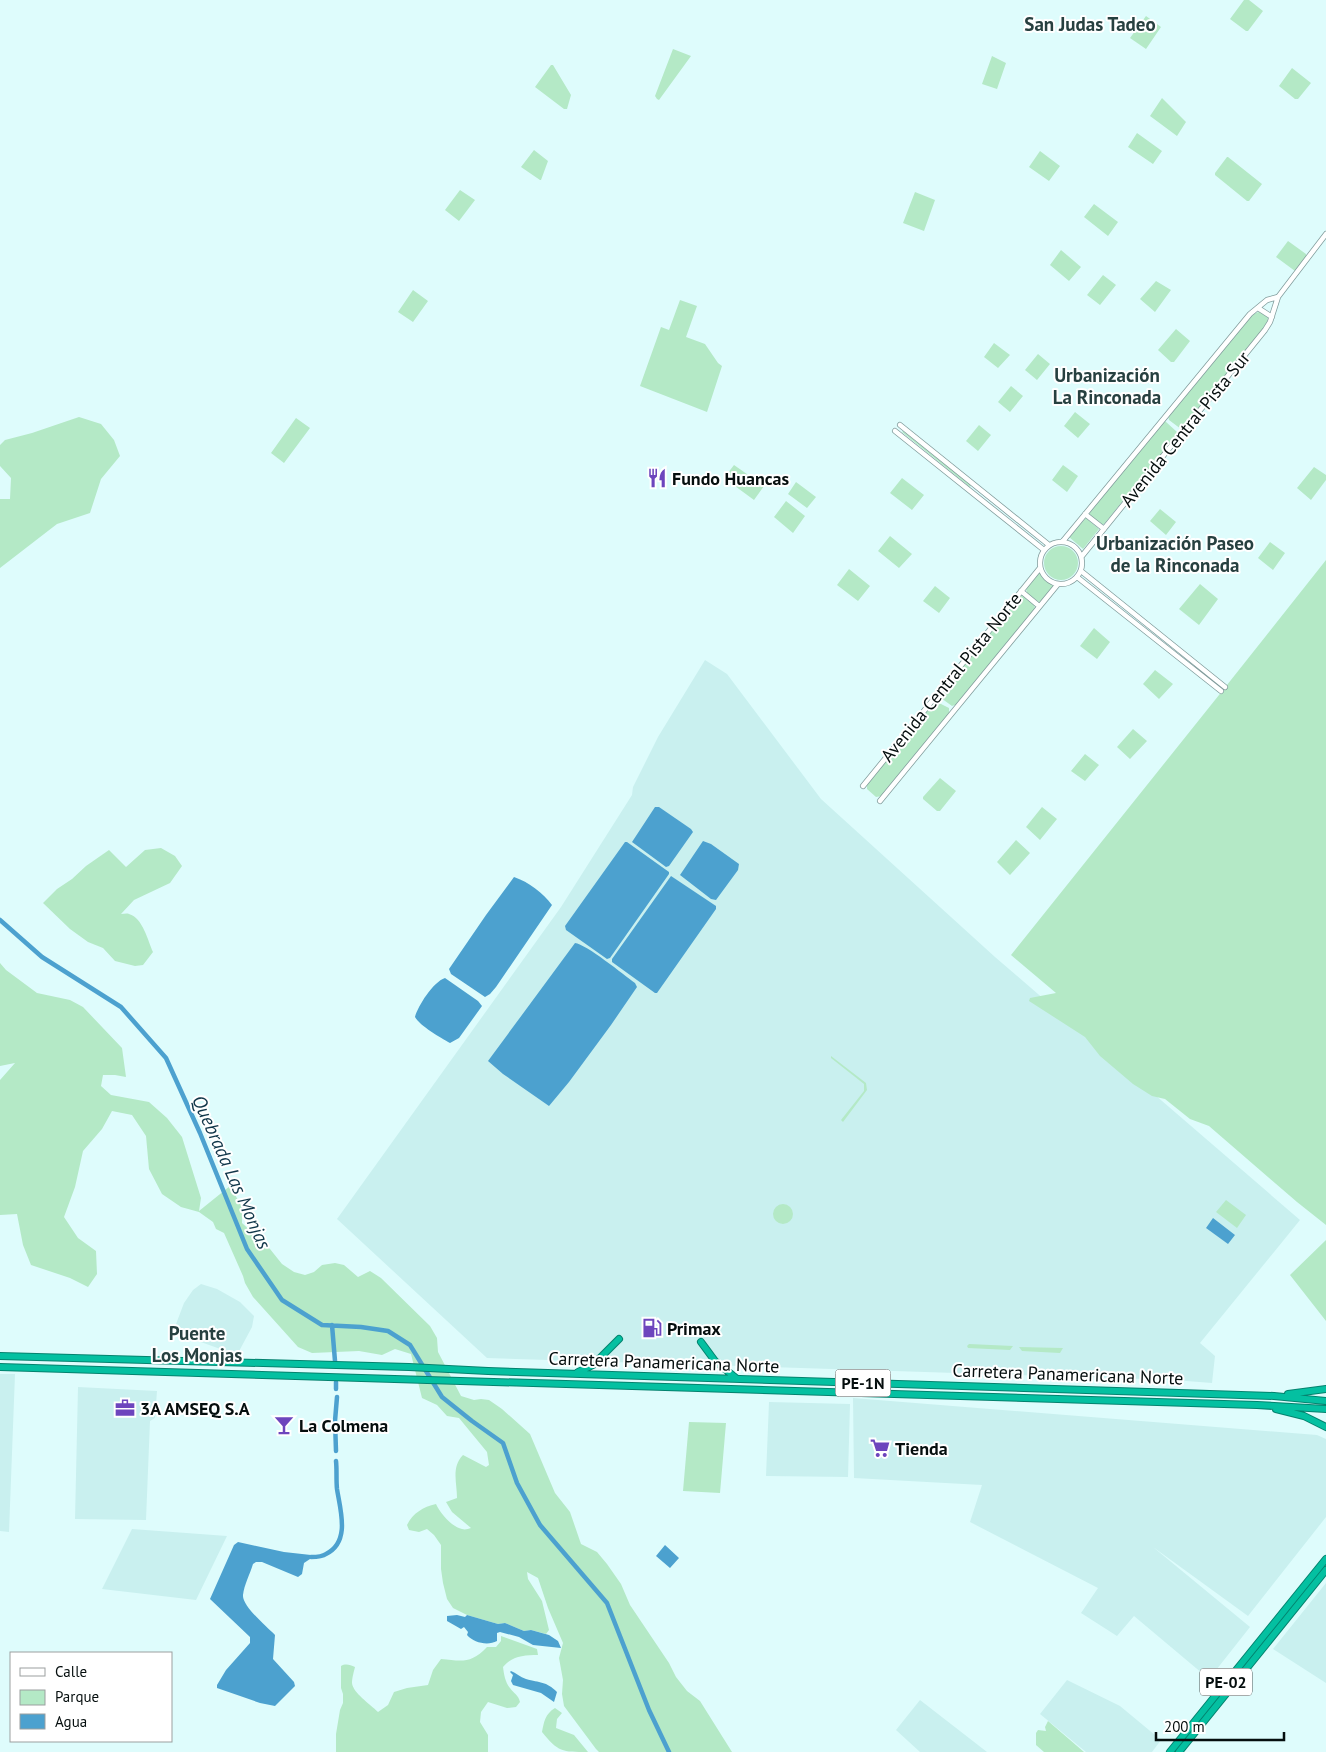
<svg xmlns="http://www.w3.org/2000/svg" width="1326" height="1752" font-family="'PT Sans',sans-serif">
<rect width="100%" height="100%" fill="#defcfc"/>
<!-- built -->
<path fill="#c9f0ef" d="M705,660L727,674L821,799L995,957L1300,1220L1200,1343L1215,1356L1212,1383L1148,1378L1143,1379L487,1358L337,1219L561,907L632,795L633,787L658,737Z
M201,1284L217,1289L240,1302L254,1316L252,1327L237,1355L173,1332L184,1303L193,1290Z
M0,1374H15L9,1532L0,1531Z
M78,1387L157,1391L155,1418L150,1421L146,1520L75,1519Z
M853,1398L1317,1435L1326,1439V1517L1248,1616L1153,1547L1250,1627L1209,1679L1134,1616L1117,1636L1081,1613L1098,1588L970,1522L982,1485L854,1478Z
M769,1402L850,1404L848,1477L766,1476Z
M132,1529L227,1536L196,1600L102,1589Z
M1326,1583V1683L1273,1649Z
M1067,1680L1120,1706L1161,1740L1152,1752H1086L1040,1714Z
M920,1700L987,1752H920L896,1730Z"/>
<!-- green -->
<path fill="#b4e9c6" d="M1244,0H1249L1263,11L1248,31H1246L1230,19Z
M1146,16L1161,27L1146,49L1130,38Z
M673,49L691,56L659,100L657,99L655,96Z
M992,56L1006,63L997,89L982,84Z
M551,65H553L571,95L567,109H564L535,87Z
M1292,68L1311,83L1298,99H1295L1279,86Z
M1162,98L1186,122L1177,136L1150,116Z
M1137,133L1162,151L1153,164L1128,147Z
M534,150L548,161L541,180H540L521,167Z
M1040,151L1060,166L1049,181L1029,167Z
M1227,157H1228L1262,184L1249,201H1247L1215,175V173Z
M460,190L475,200L459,221L445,210Z
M915,192L935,200L924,231L903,223Z
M1094,204L1118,222L1108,236L1084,217Z
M1288,241L1306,254V257L1295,271L1276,257Z
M1061,250L1081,267L1069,281L1050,265Z
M1103,275L1116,285L1100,305L1087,295Z
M1156,281L1171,290L1155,312L1140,299Z
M413,290L428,301L413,322L398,312Z
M680,300L697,306L686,337L705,344L718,363L722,366L707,412L640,386L661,327L669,330Z
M1261,311L1267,314L1268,318L1267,324L1183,429H1181L1169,420L1168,416L1251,315Z
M1176,329L1190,341L1174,362H1171L1158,350Z
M994,343L1010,355L998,368L984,357Z
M1038,354L1050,364L1037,380L1025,370Z
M1011,386L1023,396L1010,412L998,402Z
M1075,412L1090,424L1078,438L1064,426Z
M79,417L101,424L114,440L120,456L101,479L90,513L57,524L0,568V499H10L11,478L0,466V445L5,440L32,433Z
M296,418L310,428L284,463L271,453Z
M1165,421L1177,432V435L1104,524H1101L1090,515L1089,512Z
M979,425L991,435L978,451L966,441Z
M903,431L971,485L970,487L902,432Z
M734,465L764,486L754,500L724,478Z
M1063,465L1078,476L1067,492L1052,480Z
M1314,467L1326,475V480L1311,500L1297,488Z
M902,478L924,495L912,510L890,493Z
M796,482L816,497L807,508L788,494Z
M786,501L805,516L793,533L774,517Z
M1160,509L1176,522L1166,535L1150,521Z
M1086,518L1099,529L1083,549L1069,537Z
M890,536L912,554L899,568L878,551Z
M1270,542L1285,553L1273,570L1258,558Z
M1044 563a17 17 0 1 1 34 0a17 17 0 1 1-34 0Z
M1326,560V1225L1297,1202L1209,1126L1190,1119L1165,1099L1152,1096L1133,1084L1100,1056L1085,1037L1029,1001L1030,998L1056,993L1011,955L1223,690Z
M849,569L870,586L858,601L837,585Z
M1040,572L1046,580L1055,584L1042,601L1039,602L1027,594L1026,588Z
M1200,584L1218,599L1199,625L1179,609Z
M935,586L950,598L939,613L923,601Z
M1022,595L1034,604L1035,609L958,704L952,706L941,698L940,695L1017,598Z
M1094,628L1110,642L1097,659L1080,646Z
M1155,670L1173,684L1159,699L1143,684Z
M935,701L949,708V714L882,796L876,797L867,789V784Z
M1133,729L1147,741L1130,759L1117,747Z
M1085,754L1099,765L1085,781L1071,771Z
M940,778L956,791L940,811H937L923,799V797Z
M1042,807L1057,819L1040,840L1026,827Z
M1016,840L1030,853L1010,875L997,862Z
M161,848L175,856L182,866L170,883L134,900L121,914C124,914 127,913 129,914C143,918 148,941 153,952L143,965L135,966L115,961L103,948L88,942L70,929L43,903L57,889L72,879L86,866L109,850L126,867L145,850Z
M0,963L6,970L37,993L70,1000L83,1007L122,1048L126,1077L115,1075H103L101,1086L111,1095L149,1102L167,1118L182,1137L201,1198L199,1211L230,1186L242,1207V1223L270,1249L282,1264L294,1272L305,1275L314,1272L322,1265L335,1263L344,1265L358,1277L370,1271L381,1278L430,1326L437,1338L438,1352L461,1396L474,1400L481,1399L489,1400L502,1409L530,1434L555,1493L570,1512L581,1544L597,1552L607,1564L621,1584L630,1605L669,1663L676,1677L687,1691L700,1701L732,1752H599L596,1749L564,1706L562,1694L563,1680L559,1658L563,1643L548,1608L538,1578L527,1572L528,1579L542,1601L549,1630L546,1634L531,1630L524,1631L505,1623L498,1624L467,1615L453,1608L447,1599L443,1583L441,1569V1545L434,1535L427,1529L419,1532L409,1530L407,1525C413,1513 423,1507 436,1504C440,1513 452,1527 462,1529C465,1530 468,1529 471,1528L452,1512L446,1502L457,1498C457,1483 451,1467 463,1455L486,1467L489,1465L487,1452L459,1418L447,1416L437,1405L422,1398L411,1354L395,1349L382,1355L359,1351L312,1353L298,1347L253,1297L245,1283L243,1276L224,1233L216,1229L213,1222L199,1212L181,1207L162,1194L149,1169L146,1136L132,1115L112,1111L102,1129L83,1151L75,1187L64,1217L78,1238L96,1251L97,1274L88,1287L70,1278L31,1265L23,1245L17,1214L0,1215V1080L15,1063L0,1066Z
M831,1056L866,1083L867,1090L843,1122L841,1120L864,1091V1084L831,1058Z
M1226,1200L1246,1215L1237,1228L1216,1212Z
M773 1214a10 10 0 1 1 20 0a10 10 0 1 1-20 0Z
M1326,1240V1321L1290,1275Z
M969,1344L1013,1346L1010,1350L968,1348L967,1346Z
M1019,1347L1063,1348L1060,1353L1022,1351Z
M689,1422L726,1423L720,1493L683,1491Z
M501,1636L537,1649L538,1655C524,1655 512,1656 503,1667C504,1674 505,1682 510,1688C514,1694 518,1694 520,1702L516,1707L507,1708L488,1702L481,1712L480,1722L488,1735V1752H336V1734L340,1710L343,1703V1694L341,1688V1666C346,1663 350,1665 355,1667C354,1671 352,1678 352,1683C353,1693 370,1704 378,1712L388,1705L394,1692L407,1688L428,1685L433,1670L441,1659C462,1661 471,1664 487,1647H496L501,1641Z
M555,1708L562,1713L557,1719L556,1728L574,1735L588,1752C562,1752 558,1752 542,1732C544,1722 545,1714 555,1708Z
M1048,1721L1084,1752H1044L1036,1745V1733L1038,1730L1046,1731L1045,1727Z"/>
<!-- water -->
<path fill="#4ca1cf" d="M655,807H659L691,829L693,832L669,866L666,867L632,842Z
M703,841L711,844L739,864L738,870L716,900L711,899L680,875Z
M625,842H627L669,872V874L610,958L607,959L566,930L565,926Z
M671,876L716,906V909L657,993H655L612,962V959Z
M514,877C529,882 543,893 552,905L496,987L490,994L485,997L451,974L449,969L486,915Z
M575,943C586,944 624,975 635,983L637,987L611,1025L569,1082L549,1106L503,1074L488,1061Z
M445,978L478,1001L482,1006L459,1038L450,1043C441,1038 420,1026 415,1017C418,1006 433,982 445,978Z
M1213,1218L1235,1235L1228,1244L1206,1228Z
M238,1542L284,1552L311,1555L310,1559L304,1563L302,1574L298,1577L262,1562H256L253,1564C250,1574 244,1585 243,1595C242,1606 267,1627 275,1635L273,1659L294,1682L295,1686L275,1706L260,1703L217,1688V1685L226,1670L250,1643V1637L210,1599L234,1545Z
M665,1545L679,1558L670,1568L656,1556Z
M457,1615L465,1617L467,1615L498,1624L505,1623L524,1631L531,1630L549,1635L558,1641L561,1648L533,1645L519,1637L500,1632L497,1633V1641C488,1646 474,1643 467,1635L468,1632L464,1627L461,1629L447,1621V1616Z
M511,1671C516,1673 520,1677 526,1679C540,1683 546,1681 557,1692L554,1702L541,1693L513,1685L511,1681L513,1675L510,1672Z"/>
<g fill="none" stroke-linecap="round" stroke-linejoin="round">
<!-- canal -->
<path stroke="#4ca1cf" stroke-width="4.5" d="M0,920L42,957L121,1007L166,1058L200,1133L247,1249L282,1300L322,1325L361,1327L388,1331L410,1345L442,1397L472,1421L503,1443L517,1483L540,1525L607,1603L649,1710L669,1752
M332,1325L335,1361
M336,1382V1389
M336,1451L335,1421L337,1397
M311,1557C315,1557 322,1557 326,1554C351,1542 340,1509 337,1489C336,1479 337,1470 336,1461"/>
<defs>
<path id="minor" d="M1258,308L1272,317
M900,425L1049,545
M895,431L1044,550
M1085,514L1104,529
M1063,541L1250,314L1267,300L1278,297
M1040 563a21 21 0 1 1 42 0a21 21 0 1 1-42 0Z
M1082,556L1265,330L1270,322L1278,297L1326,234
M1081,571L1225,687
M1077,577L1221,691
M1021,591L1039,606
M863,786L1040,568
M880,801L1058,584"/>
<path id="highway" d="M701,1342L715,1361L736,1378
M0,1356L409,1367L488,1371L1274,1396L1326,1401
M0,1367L1257,1405L1326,1409
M578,1372L593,1365L619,1339
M1288,1394L1326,1389
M1276,1409L1304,1416L1326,1427
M1170,1752L1326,1559
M1179,1752L1326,1570"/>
</defs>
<!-- minor casing -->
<use href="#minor" stroke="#819c9c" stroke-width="6"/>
<!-- highway casing -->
<use href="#highway" stroke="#04826e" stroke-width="8"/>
<!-- minor -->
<use href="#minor" stroke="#fff" stroke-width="4.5"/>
<!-- highway -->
<use href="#highway" stroke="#04c0a1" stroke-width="6"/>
</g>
<!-- icons -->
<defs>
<symbol id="restaurant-bare" viewBox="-9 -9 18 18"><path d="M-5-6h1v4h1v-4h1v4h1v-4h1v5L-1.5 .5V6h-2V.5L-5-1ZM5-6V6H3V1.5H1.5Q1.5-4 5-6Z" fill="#6d45bd" stroke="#fff" stroke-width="2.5" paint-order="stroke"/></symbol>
<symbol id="fuel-bare" viewBox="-9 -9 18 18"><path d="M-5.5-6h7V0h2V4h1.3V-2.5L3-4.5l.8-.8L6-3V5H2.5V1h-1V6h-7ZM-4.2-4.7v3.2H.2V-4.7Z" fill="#6d45bd" stroke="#fff" stroke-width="2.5" paint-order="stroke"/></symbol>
<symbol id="office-bare" viewBox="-9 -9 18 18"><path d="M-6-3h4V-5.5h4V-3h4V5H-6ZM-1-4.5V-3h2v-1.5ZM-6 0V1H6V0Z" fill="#6d45bd" stroke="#fff" stroke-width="2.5" paint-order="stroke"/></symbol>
<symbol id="bar-bare" viewBox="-9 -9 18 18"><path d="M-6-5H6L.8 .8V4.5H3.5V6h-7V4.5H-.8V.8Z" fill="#6d45bd" stroke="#fff" stroke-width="2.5" paint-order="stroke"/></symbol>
<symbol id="supermarket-bare" viewBox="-9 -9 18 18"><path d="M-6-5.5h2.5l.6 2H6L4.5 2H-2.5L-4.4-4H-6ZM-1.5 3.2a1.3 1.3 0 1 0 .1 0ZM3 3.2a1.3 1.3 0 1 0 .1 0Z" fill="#6d45bd" stroke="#fff" stroke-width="2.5" paint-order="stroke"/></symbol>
</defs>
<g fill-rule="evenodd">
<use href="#restaurant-bare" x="643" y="464" width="28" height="28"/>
<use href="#fuel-bare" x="638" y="1314" width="28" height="28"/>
<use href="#office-bare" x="111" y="1394" width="28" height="28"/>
<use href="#bar-bare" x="270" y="1411" width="28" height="28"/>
<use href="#supermarket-bare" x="866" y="1434" width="28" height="28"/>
</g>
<g text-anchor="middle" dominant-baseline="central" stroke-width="4" stroke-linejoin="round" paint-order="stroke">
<!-- shield labels -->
<g fill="#fff" stroke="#505656" stroke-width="1">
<rect x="835.5" y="1369.5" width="55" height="27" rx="4"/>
<rect x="1200" y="1668.5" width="52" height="27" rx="4"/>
</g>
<g font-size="16" font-weight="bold" fill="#050e0e">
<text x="863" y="1383">PE-1N</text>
<text x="1226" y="1682">PE-02</text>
</g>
<!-- street labels -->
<g font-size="18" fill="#050e0e" stroke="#fff">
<text transform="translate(1185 429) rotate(-51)">Avenida Central Pista Sur</text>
<text transform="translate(951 677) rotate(-51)">Avenida Central Pista Norte</text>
<text transform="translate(664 1362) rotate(2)">Carretera Panamericana Norte</text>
<text transform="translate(1068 1374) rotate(2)">Carretera Panamericana Norte</text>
</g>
<!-- poi labels -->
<g font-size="18" font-weight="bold" fill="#050e0e" stroke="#fff" text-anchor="start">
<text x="672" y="478">Fundo Huancas</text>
<text x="667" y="1328">Primax</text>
<text x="140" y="1408">3A AMSEQ S.A</text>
<text x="299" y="1425">La Colmena</text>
<text x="895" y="1448">Tienda</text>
</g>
<!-- neighbourhood labels -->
<g font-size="19" font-weight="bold" fill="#274040" stroke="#fff">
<text x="1090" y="24">San Judas Tadeo</text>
<text x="1107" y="375">Urbanización<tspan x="1107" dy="22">La Rinconada</tspan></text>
<text x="1175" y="543">Urbanización Paseo<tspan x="1175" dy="22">de la Rinconada</tspan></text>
<text x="197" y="1333">Puente<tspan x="197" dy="22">Los Monjas</tspan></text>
</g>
<!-- water labels -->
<g font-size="19" font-style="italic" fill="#103649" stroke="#fff">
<text transform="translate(232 1172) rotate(66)">Quebrada Las Monjas</text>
</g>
</g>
<!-- legend -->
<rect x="10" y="1652" width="162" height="90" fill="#ffffff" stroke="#9b9f9f"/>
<rect x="20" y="1668" width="25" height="8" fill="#ffffff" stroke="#9b9f9f"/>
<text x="55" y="1677" font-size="15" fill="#050e0e">Calle</text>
<rect x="20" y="1690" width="25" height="15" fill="#b4e9c6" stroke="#9b9f9f"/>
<text x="55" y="1702" font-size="15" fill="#050e0e">Parque</text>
<rect x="20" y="1714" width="25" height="15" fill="#4ca1cf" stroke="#9b9f9f"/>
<text x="55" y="1727" font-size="15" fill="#050e0e">Agua</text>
<!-- scale -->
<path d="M1156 1732v8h128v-8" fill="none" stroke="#050e0e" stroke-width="2.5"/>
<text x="1164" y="1732" font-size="15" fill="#050e0e" stroke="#ffffff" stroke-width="4" paint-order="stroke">200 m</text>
</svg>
